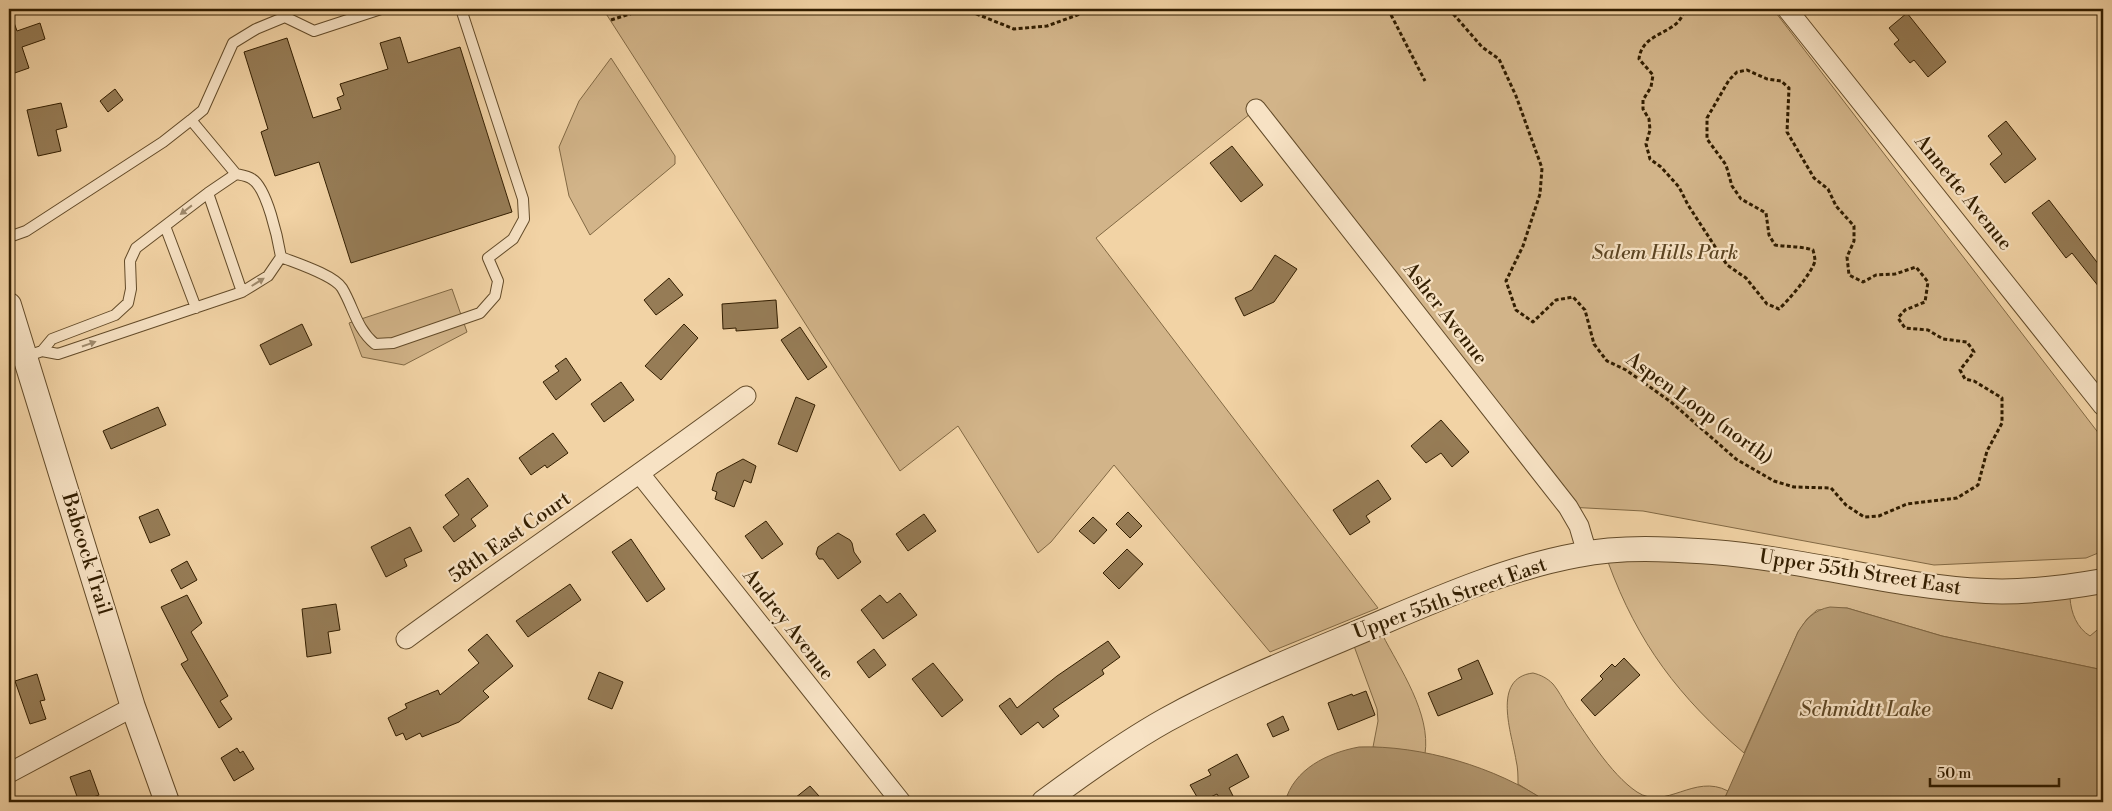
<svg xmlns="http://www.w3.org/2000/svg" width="2112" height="811" font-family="'Libre Bodoni',serif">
<rect width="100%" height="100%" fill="#f2d3a5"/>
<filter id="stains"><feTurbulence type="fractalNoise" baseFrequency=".004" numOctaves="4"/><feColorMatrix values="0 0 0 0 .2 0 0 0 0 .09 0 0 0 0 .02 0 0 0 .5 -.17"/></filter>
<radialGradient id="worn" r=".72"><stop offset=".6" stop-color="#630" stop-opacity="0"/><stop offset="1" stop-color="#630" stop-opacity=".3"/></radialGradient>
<!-- green -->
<path fill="#d2b489" stroke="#826944" d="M603,9H1773L2103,439V551L2086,558L1934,565L1643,511L1568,507L1255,110L1096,238L1378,608L1270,652L1114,465L1051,542L1038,553L958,426L900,471Z
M611,58L675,156V164L590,235L569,196L559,147L579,101Z
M452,289L467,332L404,365L362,357L349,323Z
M1651,561L1713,563L2070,598C2071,613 2077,628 2090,636L2103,625V670L1942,636L1847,608L1817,610L1807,619L1798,632L1744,753C1679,697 1638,644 1608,562Z
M1382,634C1400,669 1431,713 1425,754L1373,747L1378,721L1377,709L1354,646Z
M1533,673C1541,675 1547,678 1553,684C1558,690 1563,699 1567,706C1585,732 1610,774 1637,792C1666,811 1694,773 1728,791L1723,802H1547L1518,784C1518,776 1518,768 1516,760C1512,734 1491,678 1533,673Z"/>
<!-- water -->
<path fill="#b1956d" stroke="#7f6541" d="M1830,607L1847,608L1942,636L2103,670V802H1723L1798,632C1806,619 1814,610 1830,607Z
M1359,747C1421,745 1496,767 1547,802H1285C1294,769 1327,753 1359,747Z"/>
<!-- building -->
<path fill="#967c56" stroke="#331e00" d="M1907,13L1946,62L1928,77L1914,60L1910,63L1894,44L1899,40L1889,28Z
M11,14L17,31L40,23L45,39L22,47L29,68L9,75V15Z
M400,37L408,63L460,47L512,212L351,263L319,162L275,176L261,132L268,129L244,52L287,38L313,118L341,109L337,98L344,95L340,84L388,69L380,43Z
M115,89L123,100L108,112L100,101Z
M61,103L67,127L56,130L61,151L38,156L27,110Z
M2006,121L2036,159L2005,183L1990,164L2002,154L1988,136Z
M1232,146L1263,185L1241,202L1210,163Z
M2049,200L2103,270V292L2072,253L2066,258L2032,213Z
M1275,255L1297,269L1274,302L1244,316L1235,298L1252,290Z
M669,278L683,295L656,315L644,300Z
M776,300L778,328L736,331V328L723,329L722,304Z
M302,324L312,345L270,365L260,345Z
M684,324L698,338L661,380L645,366Z
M800,327L827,367L808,380L781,340Z
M566,358L581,380L556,400L543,382L559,371L555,366Z
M621,382L634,400L604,422L591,404Z
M796,397L815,405L797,452L778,444Z
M158,407L166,425L111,449L103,431Z
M1441,420L1469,452L1452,467L1441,453L1426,463L1411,446Z
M553,433L568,453L547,468L545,465L531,475L519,458Z
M743,459L756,466L751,483L744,480L734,507L715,499L717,492L712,490L717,473Z
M468,478L488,506L471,519L476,526L454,542L443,527L459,515L445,495Z
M1378,480L1391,499L1366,516L1370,522L1350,535L1333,510Z
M158,509L170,535L150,543L139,517Z
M1128,512L1142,526L1130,538L1116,524Z
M924,514L936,531L908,551L896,534Z
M1093,517L1107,530L1094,544L1079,531Z
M766,521L783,544L762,559L745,536Z
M410,527L422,551L404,559L407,566L386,577L371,547Z
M838,533L850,540L852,543L854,552L861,562L838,579L823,559H819L816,554L818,547Z
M631,539L665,589L647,602L612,552Z
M1127,549L1143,564L1119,589L1103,573Z
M187,561L197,580L181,589L171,570Z
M570,584L581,600L528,637L516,621Z
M900,593L917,615L883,639L861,610L880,595L887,603Z
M187,595L202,623L191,632L228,696L220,701L232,719L219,728L181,664L188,660L161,607Z
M336,604L340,630L328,632L331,653L307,657L302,609Z
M487,634L513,666L483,691L489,697L459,722L422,737L420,733L406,740L403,733L396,736L388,718L407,708L405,704L438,690L440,695L479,663L468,650Z
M1108,641L1120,657L1102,670L1104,674L1053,709L1059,716L1043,728L1038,722L1021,735L999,706L1010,698L1017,708L1057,676Z
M874,649L886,665L869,678L857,662Z
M1624,658L1640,675L1595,716L1581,700L1603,679L1600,676L1612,664L1615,667Z
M1478,660L1493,694L1438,716L1428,693L1462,679L1458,669Z
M933,663L963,700L942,717L912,679Z
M599,672L623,682L612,709L588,699Z
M37,674L45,700L40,701L46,719L30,724L15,681Z
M1366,691L1375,715L1338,730L1328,703L1352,694L1353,696Z
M1283,716L1289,730L1273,737L1267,724Z
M237,748L240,753L243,751L254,769L234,781L221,758Z
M1237,754L1249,777L1229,788L1234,798L1222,802L1217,794L1200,802L1190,785L1211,775L1208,770Z
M90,770L99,795L79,802L70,777Z
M810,786L819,796L812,802H790Z"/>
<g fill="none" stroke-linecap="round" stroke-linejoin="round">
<defs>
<path id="service" d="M191,120L236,174
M208,193L242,292
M165,226L196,308
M9,237L26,231L163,142L191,120L203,110L233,43L256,29L285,17L314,31L381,9
M281,257C296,263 334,275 342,288C354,308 356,328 375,344L393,343L480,313L495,296L498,281L488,258L513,239L524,219L523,199L461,9
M25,357L42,351L58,354L242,292L268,276L281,257C278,239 267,188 252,179C248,176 241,175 236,174L208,193L136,248L130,261L131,289L128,303L115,315L52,339L42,351"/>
<path id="minor" d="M1787,9L2103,406
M1256,109L1568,507L1579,526L1587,553
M640,474L901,802
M406,639C519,557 634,479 746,396
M9,773L133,707"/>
<path id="tertiary" d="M9,305L133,707L167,802
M1044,802C1083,773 1123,744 1166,720C1231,684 1302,656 1371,627C1437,599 1507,568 1578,555C1621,546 1669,549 1713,552C1804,559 1894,587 1986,591C2026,593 2064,588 2103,581"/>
</defs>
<!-- service casing -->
<use href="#service" stroke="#634b29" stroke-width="12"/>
<!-- minor casing -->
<use href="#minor" stroke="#634b29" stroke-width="21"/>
<!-- tertiary casing -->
<use href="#tertiary" stroke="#634b29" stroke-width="26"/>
<!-- path -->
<path stroke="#331e00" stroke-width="3" stroke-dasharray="4 2.5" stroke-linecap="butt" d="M964,9L1014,29L1047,26L1094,9
M1388,9L1425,81
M1449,9L1482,47L1499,59L1516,96L1542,168L1540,194L1523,246L1506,281L1516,310L1533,322L1556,300L1573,297L1585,310L1594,344L1607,361L1626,370L1671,402L1736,459L1774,481L1794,487L1831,488L1846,505L1864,517L1879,516L1907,504L1957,498L1978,485L1987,451L2002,423V398L1974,381L1965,379L1960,370L1974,352L1967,342L1943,339L1928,330L1905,328L1898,318L1905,310L1925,302L1928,282L1916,267L1895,274L1876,275L1863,282L1849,275L1847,257L1854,241V226L1836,206L1828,189L1814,178L1787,132L1789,88L1781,81L1767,79L1747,70L1737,72L1729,80L1707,118V139L1726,165L1732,186L1741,199L1766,213L1769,235L1775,245C1788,247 1800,246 1813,250C1814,254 1815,258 1815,261C1812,273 1788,301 1779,309L1767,304L1746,278L1727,265L1688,205L1679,187L1661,167L1650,159L1646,144L1650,130L1649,119L1643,109V100L1651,87L1653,75L1639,59C1642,30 1681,35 1684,9
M611,20L645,9"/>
<!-- service -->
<use href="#service" stroke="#f7e2c4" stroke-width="10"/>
<!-- minor -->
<use href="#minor" stroke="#f7e2c4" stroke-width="19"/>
<!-- tertiary -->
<use href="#tertiary" stroke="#f7e2c4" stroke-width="24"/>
</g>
<!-- one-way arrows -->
<defs><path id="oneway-solid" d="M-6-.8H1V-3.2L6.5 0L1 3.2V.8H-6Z" transform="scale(1.25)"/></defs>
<g fill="#9f8a6c">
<use href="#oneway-solid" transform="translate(186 210) rotate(142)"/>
<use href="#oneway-solid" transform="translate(258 282) rotate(-32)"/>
<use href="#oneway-solid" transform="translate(89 344) rotate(-19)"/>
</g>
<g text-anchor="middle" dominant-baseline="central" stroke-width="4.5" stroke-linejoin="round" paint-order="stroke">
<!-- street labels -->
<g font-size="20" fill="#331e00" stroke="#f7e2c4">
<text transform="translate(1963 193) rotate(51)">Annette Avenue</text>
<text transform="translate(1445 314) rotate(52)">Asher Avenue</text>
<text transform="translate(1699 409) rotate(36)">Aspen Loop (north)</text>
<text transform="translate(510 538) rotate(-35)">58th East Court</text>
<text transform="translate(86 554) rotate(73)">Babcock Trail</text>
<text transform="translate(1860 573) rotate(9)">Upper 55th Street East</text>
<text transform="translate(1450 599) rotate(-20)">Upper 55th Street East</text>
<text transform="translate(788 625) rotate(52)">Audrey Avenue</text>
</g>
<!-- park labels -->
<g font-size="20" font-style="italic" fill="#5b4422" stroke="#f7e2c4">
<text x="1665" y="253">Salem Hills Park</text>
</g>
<!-- water labels -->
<g font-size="21" font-style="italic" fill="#5f4826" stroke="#f7e2c4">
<text x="1865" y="710">Schmidtt Lake</text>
</g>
</g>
<!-- margin -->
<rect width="2112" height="811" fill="none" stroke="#f2d3a5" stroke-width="30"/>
<rect x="10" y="10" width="2092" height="791" fill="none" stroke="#331e00" stroke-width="2.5"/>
<rect x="15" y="15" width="2082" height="781" fill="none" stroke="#331e00"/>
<!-- scale -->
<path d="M1930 778v8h129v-8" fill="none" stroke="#331e00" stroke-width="2.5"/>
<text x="1937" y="778" font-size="15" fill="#331e00" stroke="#f7e2c4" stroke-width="4" paint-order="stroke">50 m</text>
<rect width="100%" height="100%" filter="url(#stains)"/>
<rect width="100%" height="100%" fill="url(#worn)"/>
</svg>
